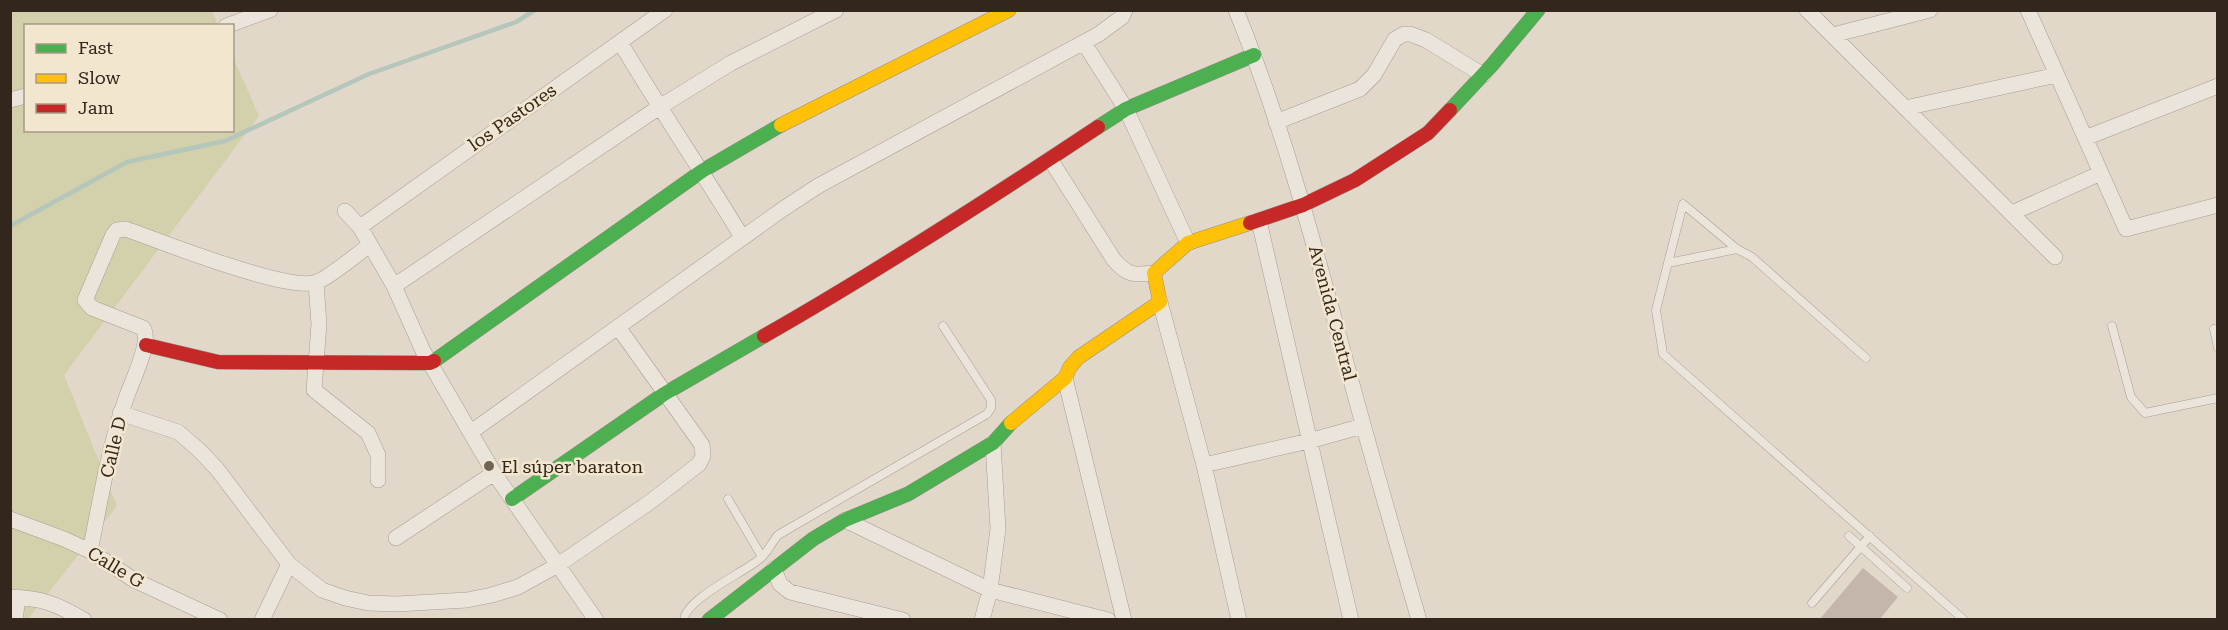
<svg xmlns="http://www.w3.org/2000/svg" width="2228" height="630" font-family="'Roboto Serif',serif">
<rect width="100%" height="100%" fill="#e2d8ca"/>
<!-- green -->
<path fill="#d3d0ac" d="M10,11H212L218,25L26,26V130H232L233,57L259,116L64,375L117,506L27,620L10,619Z"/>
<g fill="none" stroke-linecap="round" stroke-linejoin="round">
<!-- stream -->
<path stroke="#b5c6ba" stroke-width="4.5" d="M10,226L127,162L225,141L369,74L516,22L535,10"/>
</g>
<!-- building -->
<path fill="#c5b6ab" d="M1863,568L1898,597L1879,620H1819Z"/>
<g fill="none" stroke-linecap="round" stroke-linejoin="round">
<defs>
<path id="lane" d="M1668,263L1737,249
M2112,326L2131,397L2145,413L2218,398
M2214,329L2218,348
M1866,358L1752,257L1737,249L1683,204L1656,310L1663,354L1964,620
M728,499L762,557
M1849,536L1907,588
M1812,603L1870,536
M684,620C685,599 745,572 761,558C768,552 772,542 778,535L987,414L991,408V400L943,326"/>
<path id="street" d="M1236,10C1282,124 1314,243 1346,362C1369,448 1394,534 1419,620
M1807,10L2055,257
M2028,10L2126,229L2218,205
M226,26L270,10
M1833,35L1930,10
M620,42C659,108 702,171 742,237
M1084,43L1126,109L1188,243
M10,100L26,96
M1905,108L2057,75
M1276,122L1360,89L1374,75L1395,39L1404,34H1410L1426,40L1483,75
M2085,138L2218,86
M1050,159L1114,260C1128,276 1134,275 1154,273
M345,211L360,227L394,286L423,351L494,473L596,620
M2012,213L2101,173
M1259,221L1351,620
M360,227L665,10
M316,283L319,324L314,390L368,433L378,455V480
M394,286L658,108L731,63L836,10
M1160,302L1204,465L1239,620
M1065,378L1124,620
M120,413L178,432L199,450L217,469L289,564L322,590L345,598L368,603L397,604L467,600L492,595L518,587L558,565L650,502L699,464L703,456L702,445L618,327
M471,432L783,209L818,186L1099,34L1122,17L1125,10
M1204,465L1309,441L1363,426
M10,519L64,539L90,551L134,580L220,620
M845,520L990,590L1108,620
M396,538L494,473
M90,551C101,499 109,443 128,393C133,379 152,341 143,328L92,308L85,300L113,235L117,230L126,229C159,241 290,293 317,282C330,277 357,254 370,245
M774,569L780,584L790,592L903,620
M10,597C42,598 57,604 84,620
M15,620L18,597
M262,620L289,564
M982,620L990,590L998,529L993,443"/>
<path id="fast" d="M1450,110L1492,65L1538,10
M1098,127L1126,109L1254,55
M434,361L702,171L781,125
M512,499L664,394L764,336
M709,620L813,539L845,520L908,494L993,443L1011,423"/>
<path id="slow" d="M781,125L1009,10
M1011,423L1065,378L1070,367L1079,357L1160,302L1154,273L1188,243L1250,223"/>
<path id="jam" d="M1250,223L1303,205L1355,180L1428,133L1450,110
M764,336C878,271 988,200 1098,127
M146,345L218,362L430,363L434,361"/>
</defs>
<!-- lane casing -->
<use href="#lane" stroke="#a69d93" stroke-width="9"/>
<!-- street casing -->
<use href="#street" stroke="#a69d93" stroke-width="16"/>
<!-- fast casing -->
<use href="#fast" stroke="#968d83" stroke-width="15"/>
<!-- slow casing -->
<use href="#slow" stroke="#968d83" stroke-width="15"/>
<!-- jam casing -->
<use href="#jam" stroke="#968d83" stroke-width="15"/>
<!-- lane -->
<use href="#lane" stroke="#eae4db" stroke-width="8"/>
<!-- street -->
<use href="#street" stroke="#eae4db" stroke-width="15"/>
<!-- fast -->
<use href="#fast" stroke="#4caf50" stroke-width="14"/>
<!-- slow -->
<use href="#slow" stroke="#ffc107" stroke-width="14"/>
<!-- jam -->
<use href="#jam" stroke="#c62828" stroke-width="14"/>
</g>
<!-- markers -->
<circle fill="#706459" stroke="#f3e6ce" stroke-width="2" cx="489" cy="466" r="6"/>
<g text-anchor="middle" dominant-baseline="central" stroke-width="5" stroke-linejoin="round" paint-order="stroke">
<!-- street labels -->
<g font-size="18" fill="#33261c" stroke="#f3e6ce">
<text transform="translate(512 117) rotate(-35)">los Pastores</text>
<text transform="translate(1333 313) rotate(75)">Avenida Central</text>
<text transform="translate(113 447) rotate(-77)">Calle D</text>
<text transform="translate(116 567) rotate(31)">Calle G</text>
</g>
<!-- poi labels -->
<g font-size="18" fill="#33261c" stroke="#f3e6ce" text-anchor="start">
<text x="501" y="466">El súper baraton</text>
</g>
</g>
<!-- border -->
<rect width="2228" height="630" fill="none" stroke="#33261c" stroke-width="24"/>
<!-- legend -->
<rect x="24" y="24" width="210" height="108" fill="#f3e6ce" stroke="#a69987" stroke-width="1.5"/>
<rect x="36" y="44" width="30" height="9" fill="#4caf50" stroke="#a69987" stroke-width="1.5"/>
<text x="78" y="54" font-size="18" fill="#33261c">Fast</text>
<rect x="36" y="74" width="30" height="9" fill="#ffc107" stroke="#a69987" stroke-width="1.5"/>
<text x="78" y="84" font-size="18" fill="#33261c">Slow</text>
<rect x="36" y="104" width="30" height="9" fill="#c62828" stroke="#a69987" stroke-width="1.5"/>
<text x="78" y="114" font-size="18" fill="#33261c">Jam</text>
</svg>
